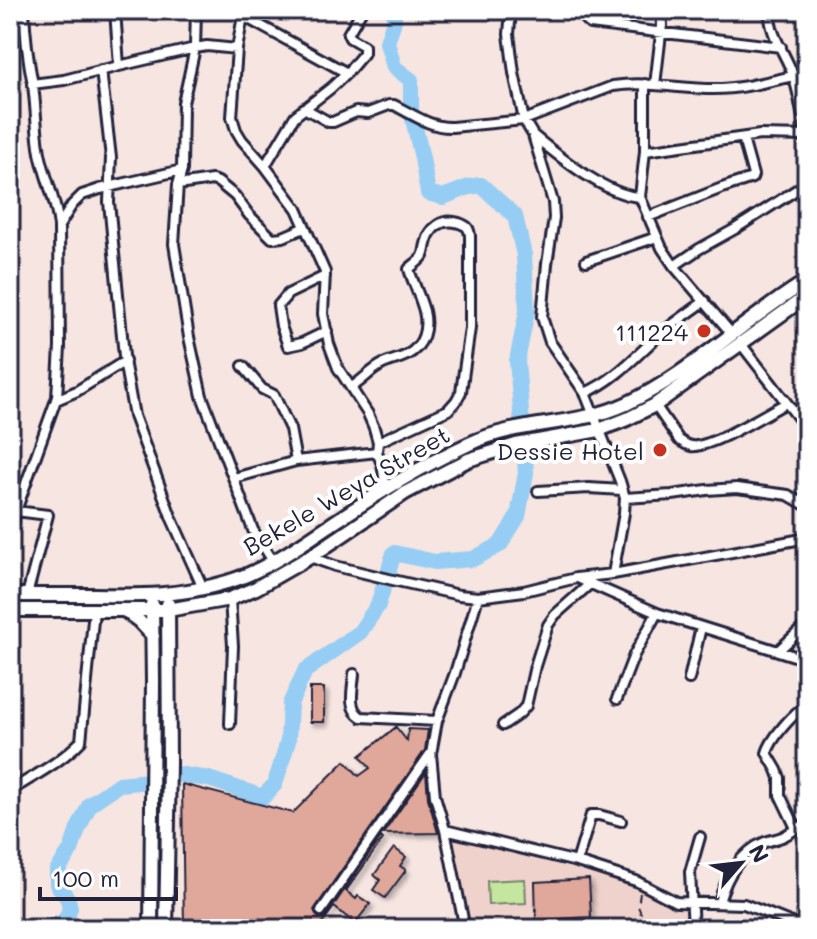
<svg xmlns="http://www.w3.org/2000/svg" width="817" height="939" font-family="Mali,sans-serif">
<defs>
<filter id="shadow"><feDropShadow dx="3.5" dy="3.5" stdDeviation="2" flood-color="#0004"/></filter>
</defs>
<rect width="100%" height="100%" fill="#f6e5e1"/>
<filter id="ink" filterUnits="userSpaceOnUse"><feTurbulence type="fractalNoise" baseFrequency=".0125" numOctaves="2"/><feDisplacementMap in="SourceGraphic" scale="16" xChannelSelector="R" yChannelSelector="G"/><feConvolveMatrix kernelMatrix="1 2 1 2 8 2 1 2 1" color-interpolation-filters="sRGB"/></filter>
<g filter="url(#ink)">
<!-- built -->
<path fill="#efd2cc" d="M453,839L619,880L678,910H685L688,929H469Z"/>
<!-- green -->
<path fill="#c4e69e" stroke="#73846c" stroke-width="2" d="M525,879L526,903L488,905L487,881Z"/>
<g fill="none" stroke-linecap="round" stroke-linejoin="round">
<!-- river -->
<path stroke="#95cdf4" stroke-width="16" d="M42,929L65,921L70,908L68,899L57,884V871L71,850L78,829L90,804L119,784L150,781L176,774L209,779L263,797L275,784L288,741L290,704L305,671L360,632L378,605L394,553L435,562L473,559L500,545L518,516L526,473L517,361L527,311L524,255L515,216L481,185L469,187L443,197L428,193L422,158L411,110V80L394,67L387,42L394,21V10"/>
</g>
<!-- building -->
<path fill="#e0a79b" stroke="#22223b" stroke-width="2" filter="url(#shadow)" d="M310,688H324V722H310Z
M396,727L407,741L408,729L428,730L425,750L314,910L318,917L323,918L327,915L381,837L383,839L346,891L356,899L358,896L370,904L355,923L334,907L318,929H184L182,784L293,813L345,761L359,776L370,768L360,756Z
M426,772L428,798L438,833L383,834Z
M394,848L406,857L400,866L406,870L385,898L373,890L380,880L374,875Z
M589,879L591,917L536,920L535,882Z"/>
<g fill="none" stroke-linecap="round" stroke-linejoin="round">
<defs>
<path id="minor" d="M115,10L119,66L195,48L207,46L237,49
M196,10L195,48L183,103L182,170L178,185L174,244L189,337L202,396L253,530L273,561
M244,10L237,49L232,117L236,130L242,140L265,166L297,209L325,272L323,314L329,344L338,368L368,414L374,428L378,442L377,452L382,464L386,489
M511,10L509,34L514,73L524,120L533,135L553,202L554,218L547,264L542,317L550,342L585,393L620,481L625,498L624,513L613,574
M583,10C582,17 585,20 590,24L781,47
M770,10C768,33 786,54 793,75C800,95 802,117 807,138
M243,16L347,73L331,88L295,116L265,166
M101,70L111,158L109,202L125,366L134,416L172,519L203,588
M347,73L364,53V46L350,38L348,34L362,10
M32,84L64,80L119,66
M645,84V151L640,197L662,248L674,266L731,333
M655,85L662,25L661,10
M304,108L329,122H333L356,112L368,113L389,105H394C412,114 431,128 452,127L524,120L613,86C647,81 680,89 714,89C746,89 776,79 807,73
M533,135C558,156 607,196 640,197
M645,151L760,135L806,136
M178,185L212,180L218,182L235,196L249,215L272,238L283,237L304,228
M648,217L722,188L752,178L753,175L743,139
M59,226L72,205L82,195L100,189L182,170
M586,261L657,237
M674,266L699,249L735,229L807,183
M325,276L288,294L278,306L281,326L288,346L302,343L327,331
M741,344L807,429
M243,366L262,389L274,395L290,429L296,461L377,452
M352,387C363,380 371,370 383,364C390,361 399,359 407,355C424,346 428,328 424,311C420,296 413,283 409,269C413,265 420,261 423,256C425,252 425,247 426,244C430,227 442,218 459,223C467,226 469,227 470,236V328L461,392L456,401L448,410L378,442
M585,393C614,381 636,356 659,335C674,323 690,312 705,301
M56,400L77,391L125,361
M655,405L679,440C684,443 685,445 691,446C710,449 767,413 786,403
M234,478L296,461
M538,491L589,488L622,490
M625,498L672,495L707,490L737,488L788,495L807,506
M16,511L48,515L27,595
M10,532L16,511L57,397L60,347L59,226C56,200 45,178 40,153C36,131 36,107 33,85C28,59 25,36 24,10
M310,557L335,566L393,580L459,595L478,597L524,591L576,578L613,574L807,538
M580,579L657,613L807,660
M478,597L455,673L437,721L431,754L435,796L445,830L577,862L636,881L676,902L744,904L807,929
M230,599L233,646L230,724
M779,650L807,624
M354,674C353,690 347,708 361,717L437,721
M689,679L701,627
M617,699L634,655L657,613
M503,725L519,714L526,706L535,666L548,625L555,615L591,583
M10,791C35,775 61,762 81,741L94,610
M796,828L780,795V778L777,770L767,753C771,739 793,712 807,706
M445,830L465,929
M577,862L591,815H599L621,821
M719,902C726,878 740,852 765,842C771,840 778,839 784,836C792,832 798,827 807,824
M321,911L430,754
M693,929L690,872L700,837"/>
<path id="primary" d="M10,595C38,595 67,595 95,595C142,596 181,596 227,582C265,571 300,545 333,523C377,494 421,466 469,444C519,420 576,427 626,404C690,374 746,318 807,281
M10,610H168L230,599L256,588L310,557L405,493L468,460L516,445L599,430L627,419L655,405L807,296
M124,610L139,621L153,636
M151,929L153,682L152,604
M166,929L169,763L168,604"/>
</defs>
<!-- minor casing -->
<use href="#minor" stroke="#22223b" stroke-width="14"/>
<!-- primary casing -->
<use href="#primary" stroke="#22223b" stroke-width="18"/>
<!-- path -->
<path stroke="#22223b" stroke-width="2" stroke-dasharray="8 6" stroke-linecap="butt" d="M640,893L638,906L647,929"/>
<!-- minor -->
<use href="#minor" stroke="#fff" stroke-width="8"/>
<!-- primary -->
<use href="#primary" stroke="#fff" stroke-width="12"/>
</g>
</g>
<!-- markers -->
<g fill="#c8321e" stroke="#fff" stroke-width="3">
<circle cx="704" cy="331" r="8"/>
<circle cx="660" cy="450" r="8"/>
</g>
<g text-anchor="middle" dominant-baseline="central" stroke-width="8" stroke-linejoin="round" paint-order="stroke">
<!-- poi labels -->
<g font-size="24" fill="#22223b" stroke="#fff" text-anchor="end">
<text x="688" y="331">111224</text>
<text x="644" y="450">Dessie Hotel</text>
</g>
<!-- street labels -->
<g font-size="24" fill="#22223b" stroke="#fff">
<text transform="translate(346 490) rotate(-30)">Bekele Weya Street</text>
</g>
</g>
<!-- margin -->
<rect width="817" height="939" fill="none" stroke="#fff" stroke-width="40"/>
<rect x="20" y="20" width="777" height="899" fill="none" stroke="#22223b" stroke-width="3" filter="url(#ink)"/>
<!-- north arrow -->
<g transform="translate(741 863) rotate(62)" stroke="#ffffff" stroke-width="6" paint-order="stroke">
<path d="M0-6L14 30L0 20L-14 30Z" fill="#22223b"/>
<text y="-12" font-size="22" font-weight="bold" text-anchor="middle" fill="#22223b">N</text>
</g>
<!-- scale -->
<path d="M40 887v12h136v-12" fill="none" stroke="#22223b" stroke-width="4"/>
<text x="52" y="887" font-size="24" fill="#22223b" stroke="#ffffff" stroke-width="6" paint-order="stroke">100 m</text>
</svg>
